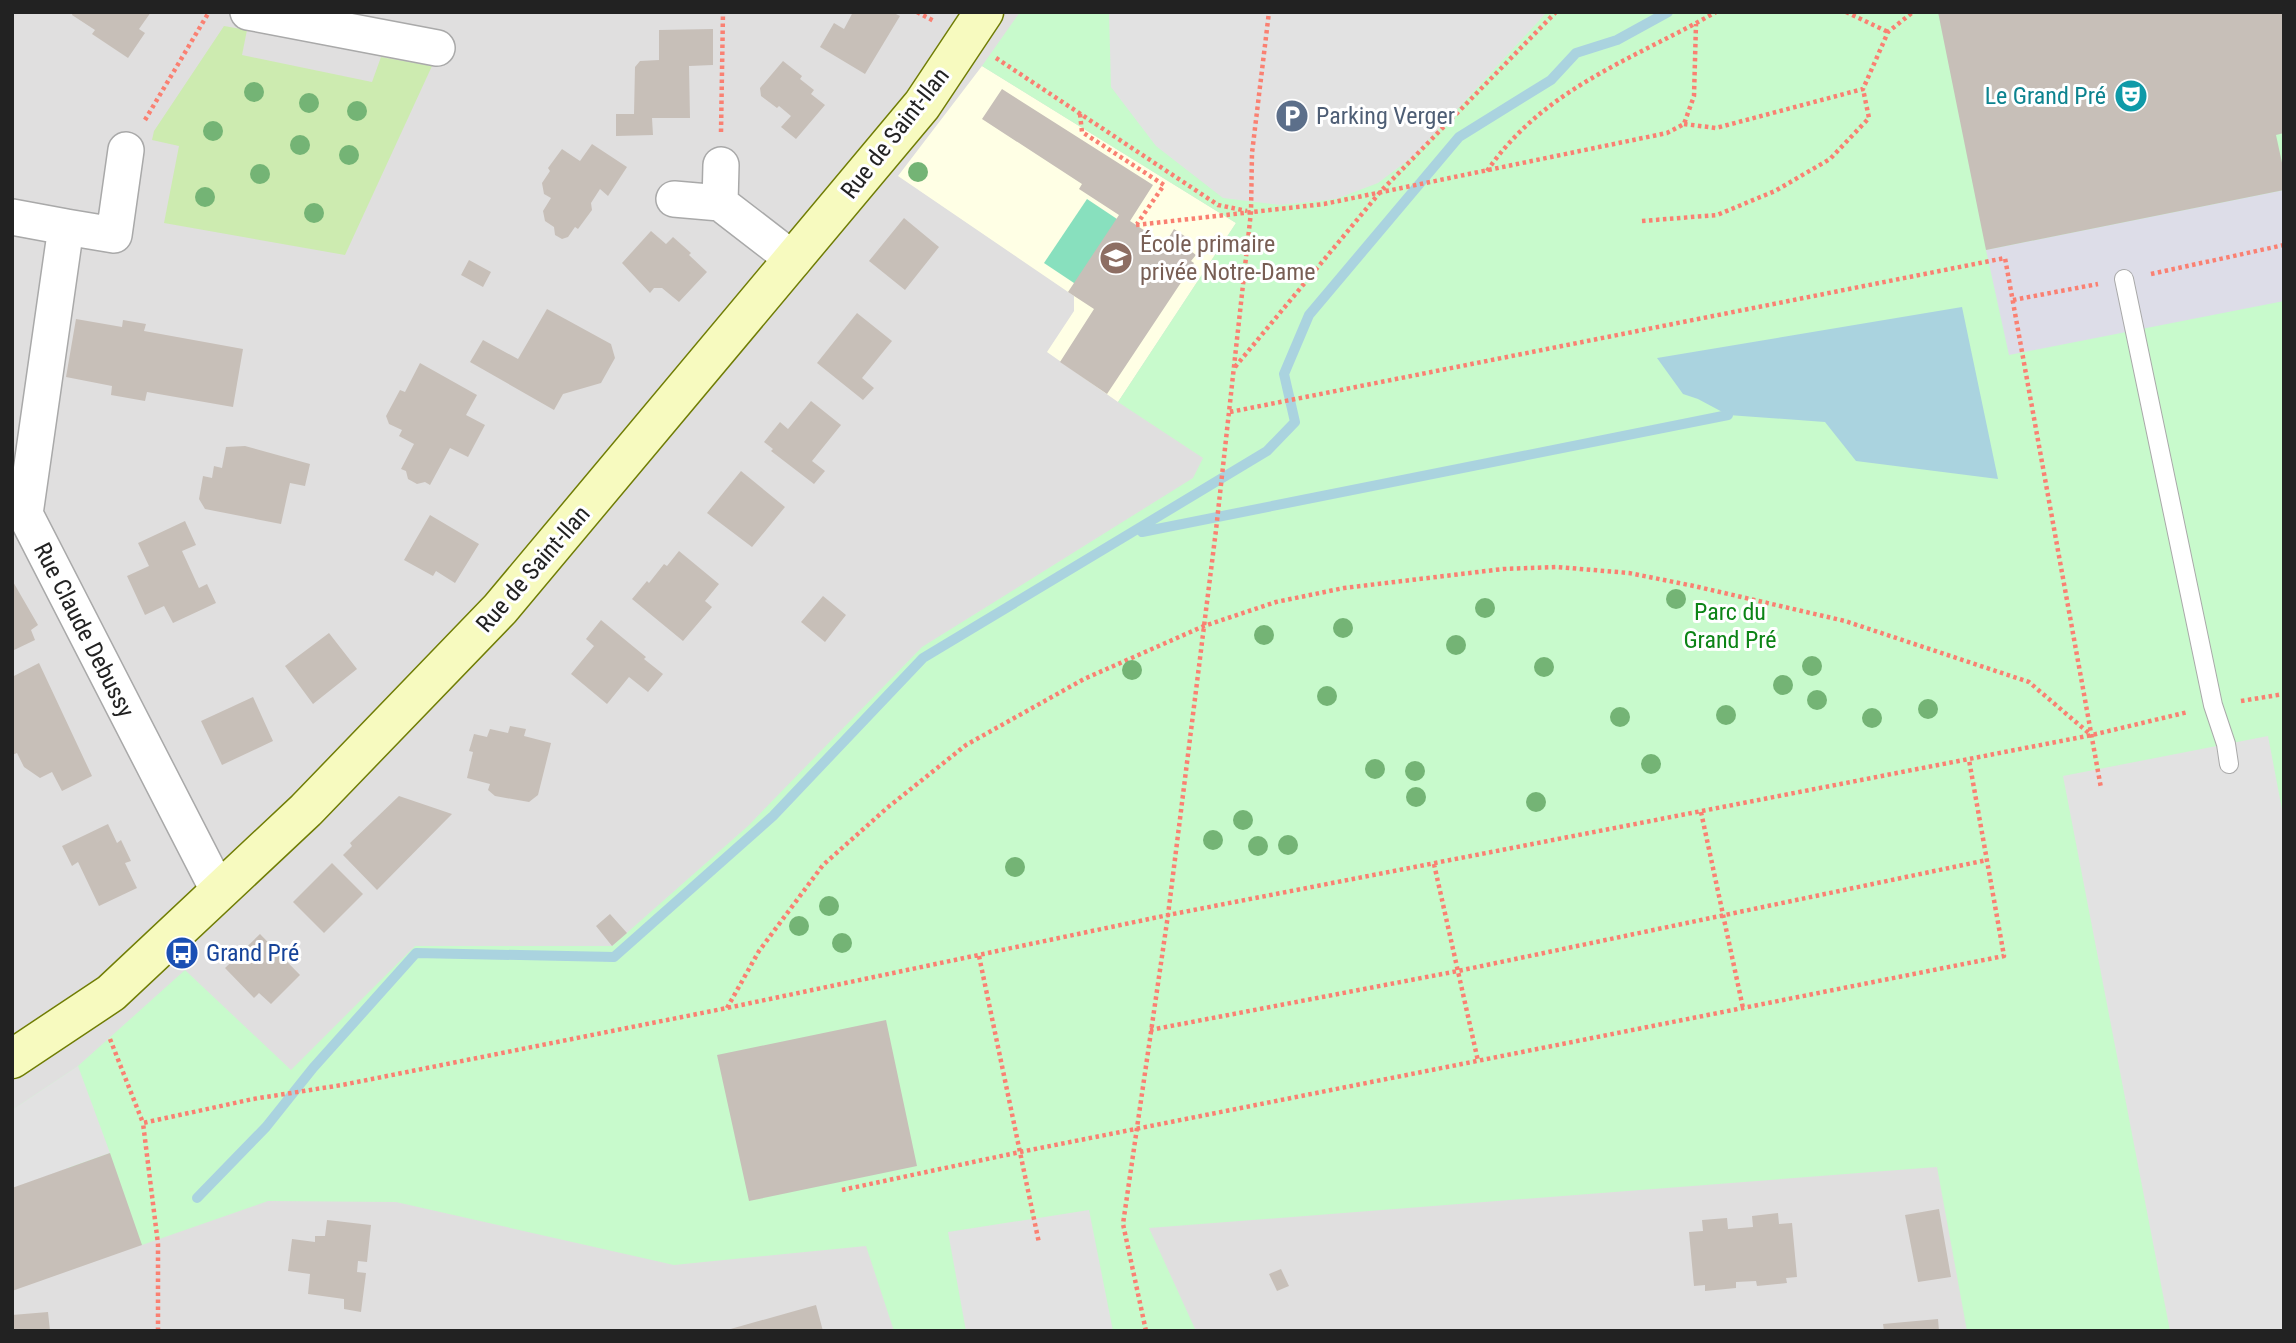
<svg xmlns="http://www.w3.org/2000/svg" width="2296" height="1343" font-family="'Roboto Condensed',sans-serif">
<rect width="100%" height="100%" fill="#f2efe9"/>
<!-- residential -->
<path fill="#e0dfdf" d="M12,12H2284V1331H12Z"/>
<!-- education -->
<path fill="#ffffe5" d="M982,66L1236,223L1118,402L1047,352L1074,311V296L898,176Z"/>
<!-- grass -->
<path fill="#cdebb0" d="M224,26L247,30L242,55L372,82L381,57L432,66L345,255L164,223L179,146L152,140L154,131Z"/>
<!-- park -->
<path fill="#c8facc" d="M1020,12H2284V1331H1967L1937,1167L1149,1228L1196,1331H894L866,1246L674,1265L396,1202L268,1201L142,1245L12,1110L78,1066L185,970L291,1070L415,946H612L748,826L922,647L1193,478L1203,458L1118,402L1236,223L982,66Z"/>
<!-- pitch -->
<path fill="#88e0be" d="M1087,199L1123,223L1080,287L1044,263Z"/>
<!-- parking -->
<path fill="#e2e2e2" d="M1109,12H1547L1415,155L1378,183L1336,199L1280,205L1223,198L1156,146L1111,87Z
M2268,736L2284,820V1331H2170L2063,776Z
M78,1066L110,1153L12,1188V1110Z
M1089,1210L1113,1331H966L948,1232Z"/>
<!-- plaza -->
<path fill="#dddde8" d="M2284,190V301L2009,355L1986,250Z"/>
<!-- water -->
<path fill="#aad3df" d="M1962,307L1998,479L1856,461L1825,422L1728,415L1698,399L1683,394L1657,358Z"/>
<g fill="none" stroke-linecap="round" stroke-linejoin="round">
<!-- stream -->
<path stroke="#aad3df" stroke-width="10" d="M1142,532L1728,415
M197,1198L266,1127L313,1068L416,953L614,957L773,816L923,658L1267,451L1295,422L1284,374L1309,315L1459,137L1551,80L1576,53L1617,40L1668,12"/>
</g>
<!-- building -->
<path fill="#c7bfb8" d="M73,12H151L139,29L145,33L128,58L92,34L95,30L72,15Z
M853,12H892L900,16L865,74L820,47L834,23L844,29Z
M1938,12H2284V133L2276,135L2284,172V190L1986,250Z
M713,29V65L689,66L690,118H652L653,135L616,136V114H634L635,67L640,61L659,60V30Z
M783,61L802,76L800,79L814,90L811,94L825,105L796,139L781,127L791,116L779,106L777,108L761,96L760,88Z
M1002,89L1153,185L1130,221L1165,244L1174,229L1192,241L1187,248L1196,255L1191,261L1194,263L1107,394L1060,362L1094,309L1068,292L1119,215L1079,189L1082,184L982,119Z
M592,144L627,167L608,196L600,189L591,203L592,210L578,229L575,227L568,237L562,239L555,235L554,227L545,221L543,211L551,198L544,194L542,183L550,171L548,168L562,149L580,161Z
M904,218L939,247L905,290L869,261Z
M651,231L666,244L673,237L691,253L689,255L707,272L679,302L662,288H654L650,293L622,263Z
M469,260L491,272L483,287L461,275Z
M547,309L611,344L615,358L601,383L563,394L554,410L470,362L483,340L518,359Z
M857,313L892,341L862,378L874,388L863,400L817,363Z
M76,319L122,327L123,320L146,324L144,331L243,349L233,407L147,392L145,401L111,395L112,386L66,377Z
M420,363L477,395L466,415L485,425L468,457L450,448L430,485L425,482L417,484L408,479L406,471L401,469L414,444L399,436L402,430L389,424L386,416L400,390L405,392Z
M811,401L841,425L812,461L825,471L814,484L771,451L773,449L764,442L780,422L788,429Z
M245,446L310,464L305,486L290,483L281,524L205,509L199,499L203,476L212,478L214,466L222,468L226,447Z
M741,471L785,507L752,547L707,513Z
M430,515L479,544L455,583L436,571L433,576L404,560Z
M185,521L196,545L182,551L199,588L207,584L216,603L173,623L164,606L145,615L127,576L149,566L138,543Z
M679,551L719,584L705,601L712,607L683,641L632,599L647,581L649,583L664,564L667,566Z
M12,580L38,625L31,630L35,640L12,651Z
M823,596L846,615L825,642L801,622Z
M601,620L646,657L644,659L663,674L648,692L629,677L607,704L571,674L594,646L586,639Z
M329,633L357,669L313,704L285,666Z
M39,663L92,776L62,791L52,772L40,778L24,767L17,753L12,755V677Z
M253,697L273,741L222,765L201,721Z
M510,726L526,729L524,736L551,743L538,795L529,802L495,796L488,790L490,784L467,778L473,752L469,751L474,734L487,737L490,729L508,733Z
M399,796L452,814L377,890L343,855L352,846L350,843Z
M108,824L117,843L121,840L131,861L125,863L137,888L99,906L78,862L72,866L62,846Z
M332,863L363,894L324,933L293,902Z
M610,914L627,933L612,946L596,926Z
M260,934L300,975L271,1004L259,993L254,998L225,968Z
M886,1020L917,1166L749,1201L717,1055Z
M110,1153L142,1245L12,1291V1188Z
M1939,1209L1951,1277L1918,1282L1905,1215Z
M1778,1213L1779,1224L1792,1223L1797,1277L1786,1278L1787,1283L1757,1286L1756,1281L1736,1282V1288L1705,1291V1285L1694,1286L1689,1232L1703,1231L1702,1220L1727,1218L1728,1229L1753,1227L1752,1216Z
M327,1220L371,1225L367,1262L358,1261L357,1272L366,1273L361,1312L344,1309V1299L308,1294L310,1274L288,1271L292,1239L315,1242V1236H325Z
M1281,1269L1289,1286L1277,1291L1269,1274Z
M816,1305L823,1331H727V1330Z
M48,1312L50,1331H12V1315Z
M1938,1319L1939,1331H1884L1883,1324Z"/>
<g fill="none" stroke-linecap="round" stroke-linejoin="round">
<defs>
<path id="lane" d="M2124,279L2213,705L2226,744L2229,764"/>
<path id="street" d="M248,12L437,48
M674,199L720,203L794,260
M720,203L721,165
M12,217L66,227L25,514L219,892
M66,227L114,235L126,150"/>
<path id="secondary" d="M12,1059L111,993L306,810L500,609L922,105L984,12"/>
</defs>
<!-- lane casing -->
<use href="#lane" stroke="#a9a9a9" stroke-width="20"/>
<!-- street casing -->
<use href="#street" stroke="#a9a9a9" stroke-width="38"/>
<!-- secondary casing -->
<use href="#secondary" stroke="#707d05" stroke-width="41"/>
<!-- path -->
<path stroke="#fa8072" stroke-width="4.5" stroke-dasharray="3.5 3.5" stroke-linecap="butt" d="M917,12L934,21
M1846,12L1888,32
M996,58L1218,205L1247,211
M1080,114L1082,132L1164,185L1137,224
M145,120L209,12
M1684,124L1716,128L1863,89L1888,32L1913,12
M721,132L723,12
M1487,171C1544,88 1632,60 1716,12
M1642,221L1717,215L1775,191L1830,159L1869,118L1863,89
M1136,225L1324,204L1667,133L1684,124L1694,96L1696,24
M2151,274L2284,245
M2013,300L2098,284
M1235,367L1381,191L1556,12
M1230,412L2005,258L2101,788
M2241,701L2284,694
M1701,812L1743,1008
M1434,864L1478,1061
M979,956L1039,1243
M727,1008L759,951L823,865L887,808L966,745L1084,679L1204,626L1276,602L1344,588L1503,569L1557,567L1629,573L1694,586L1845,621L2029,682L2091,735
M1150,1030L1458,971L1987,860
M110,1039L143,1123
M842,1190L1020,1152L2004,956L1969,760
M158,1331V1244L143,1123L253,1099L342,1085L727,1008L1168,915L2092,735L2188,712
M1146,1331L1123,1224L1168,915L1216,530L1251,212L1252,153L1269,12"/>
<!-- lane -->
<use href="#lane" stroke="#fff" stroke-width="18"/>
<!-- street -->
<use href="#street" stroke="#fff" stroke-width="35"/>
<!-- secondary -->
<use href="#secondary" stroke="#f7fabf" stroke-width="38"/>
</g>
<!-- trees -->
<g fill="#74b475">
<circle cx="254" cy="92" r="10"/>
<circle cx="309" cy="103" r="10"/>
<circle cx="357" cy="111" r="10"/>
<circle cx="213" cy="131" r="10"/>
<circle cx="300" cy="145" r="10"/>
<circle cx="349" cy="155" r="10"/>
<circle cx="918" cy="172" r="10"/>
<circle cx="260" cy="174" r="10"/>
<circle cx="205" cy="197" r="10"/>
<circle cx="314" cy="213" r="10"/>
<circle cx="1676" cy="599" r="10"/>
<circle cx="1485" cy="608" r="10"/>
<circle cx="1343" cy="628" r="10"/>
<circle cx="1264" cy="635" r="10"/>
<circle cx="1456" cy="645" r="10"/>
<circle cx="1812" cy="666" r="10"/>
<circle cx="1544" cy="667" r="10"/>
<circle cx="1132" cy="670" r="10"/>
<circle cx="1783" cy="685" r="10"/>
<circle cx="1327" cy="696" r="10"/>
<circle cx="1817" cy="700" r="10"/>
<circle cx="1928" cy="709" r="10"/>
<circle cx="1726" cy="715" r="10"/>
<circle cx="1620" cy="717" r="10"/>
<circle cx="1872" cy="718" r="10"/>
<circle cx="1651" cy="764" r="10"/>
<circle cx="1375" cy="769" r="10"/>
<circle cx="1415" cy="771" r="10"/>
<circle cx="1416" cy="797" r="10"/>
<circle cx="1536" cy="802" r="10"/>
<circle cx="1243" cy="820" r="10"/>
<circle cx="1213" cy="840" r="10"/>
<circle cx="1288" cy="845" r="10"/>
<circle cx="1258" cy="846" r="10"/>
<circle cx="1015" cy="867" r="10"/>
<circle cx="829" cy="906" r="10"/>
<circle cx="799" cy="926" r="10"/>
<circle cx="842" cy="943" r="10"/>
</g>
<!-- icons -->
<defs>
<symbol id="theatre-disc" viewBox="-11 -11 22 22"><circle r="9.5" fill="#0f9aa8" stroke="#fff"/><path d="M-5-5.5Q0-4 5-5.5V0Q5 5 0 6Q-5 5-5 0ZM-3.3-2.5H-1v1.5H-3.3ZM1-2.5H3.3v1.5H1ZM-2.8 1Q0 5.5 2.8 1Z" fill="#fff"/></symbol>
<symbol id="parking-disc" viewBox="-11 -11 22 22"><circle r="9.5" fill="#5c6f8a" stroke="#fff"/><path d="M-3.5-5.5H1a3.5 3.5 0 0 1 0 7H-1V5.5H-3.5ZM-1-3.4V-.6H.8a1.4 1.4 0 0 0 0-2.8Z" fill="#fff"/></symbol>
<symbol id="school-disc" viewBox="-11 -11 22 22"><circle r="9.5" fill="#8d6e63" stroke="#fff"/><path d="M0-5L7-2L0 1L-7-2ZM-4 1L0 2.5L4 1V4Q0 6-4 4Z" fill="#fff"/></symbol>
<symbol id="bus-disc" viewBox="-11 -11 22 22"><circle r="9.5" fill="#1a4fb4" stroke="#fff"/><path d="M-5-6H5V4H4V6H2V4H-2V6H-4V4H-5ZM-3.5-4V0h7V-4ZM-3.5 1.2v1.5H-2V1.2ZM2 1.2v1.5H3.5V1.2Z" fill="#fff"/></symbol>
</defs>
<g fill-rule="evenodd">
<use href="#theatre-disc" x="2112" y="77" width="38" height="38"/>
<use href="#parking-disc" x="1273" y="97" width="38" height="38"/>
<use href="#school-disc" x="1097" y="239" width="38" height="38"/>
<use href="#bus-disc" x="163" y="934" width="38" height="38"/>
</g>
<g text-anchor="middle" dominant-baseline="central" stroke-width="6" stroke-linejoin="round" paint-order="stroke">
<!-- culture labels -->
<g font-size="24" fill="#0d838f" stroke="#fff" text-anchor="end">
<text x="2106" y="96">Le Grand Pré</text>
</g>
<!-- service labels -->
<g font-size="24" fill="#4e5e75" stroke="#fff" text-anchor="start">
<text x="1316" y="116">Parking Verger</text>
</g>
<!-- street labels -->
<g font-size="24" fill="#222" stroke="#fff">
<text transform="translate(895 133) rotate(-52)">Rue de Saint-Ilan</text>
<text transform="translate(533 569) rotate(-49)">Rue de Saint-Ilan</text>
<text transform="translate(84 630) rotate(63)">Rue Claude Debussy</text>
</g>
<!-- education labels -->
<g font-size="24" fill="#785e54" stroke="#fff" text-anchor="start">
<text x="1140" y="244">École primaire<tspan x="1140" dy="28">privée Notre-Dame</tspan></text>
</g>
<!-- park labels -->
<g font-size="24" fill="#0c8416" stroke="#fff">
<text x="1730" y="612">Parc du<tspan x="1730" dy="28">Grand Pré</tspan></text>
</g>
<!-- transit labels -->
<g font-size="24" fill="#164399" stroke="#fff" text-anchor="start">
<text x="206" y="953">Grand Pré</text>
</g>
</g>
<!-- border -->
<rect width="2296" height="1343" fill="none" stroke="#222222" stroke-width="28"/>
</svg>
